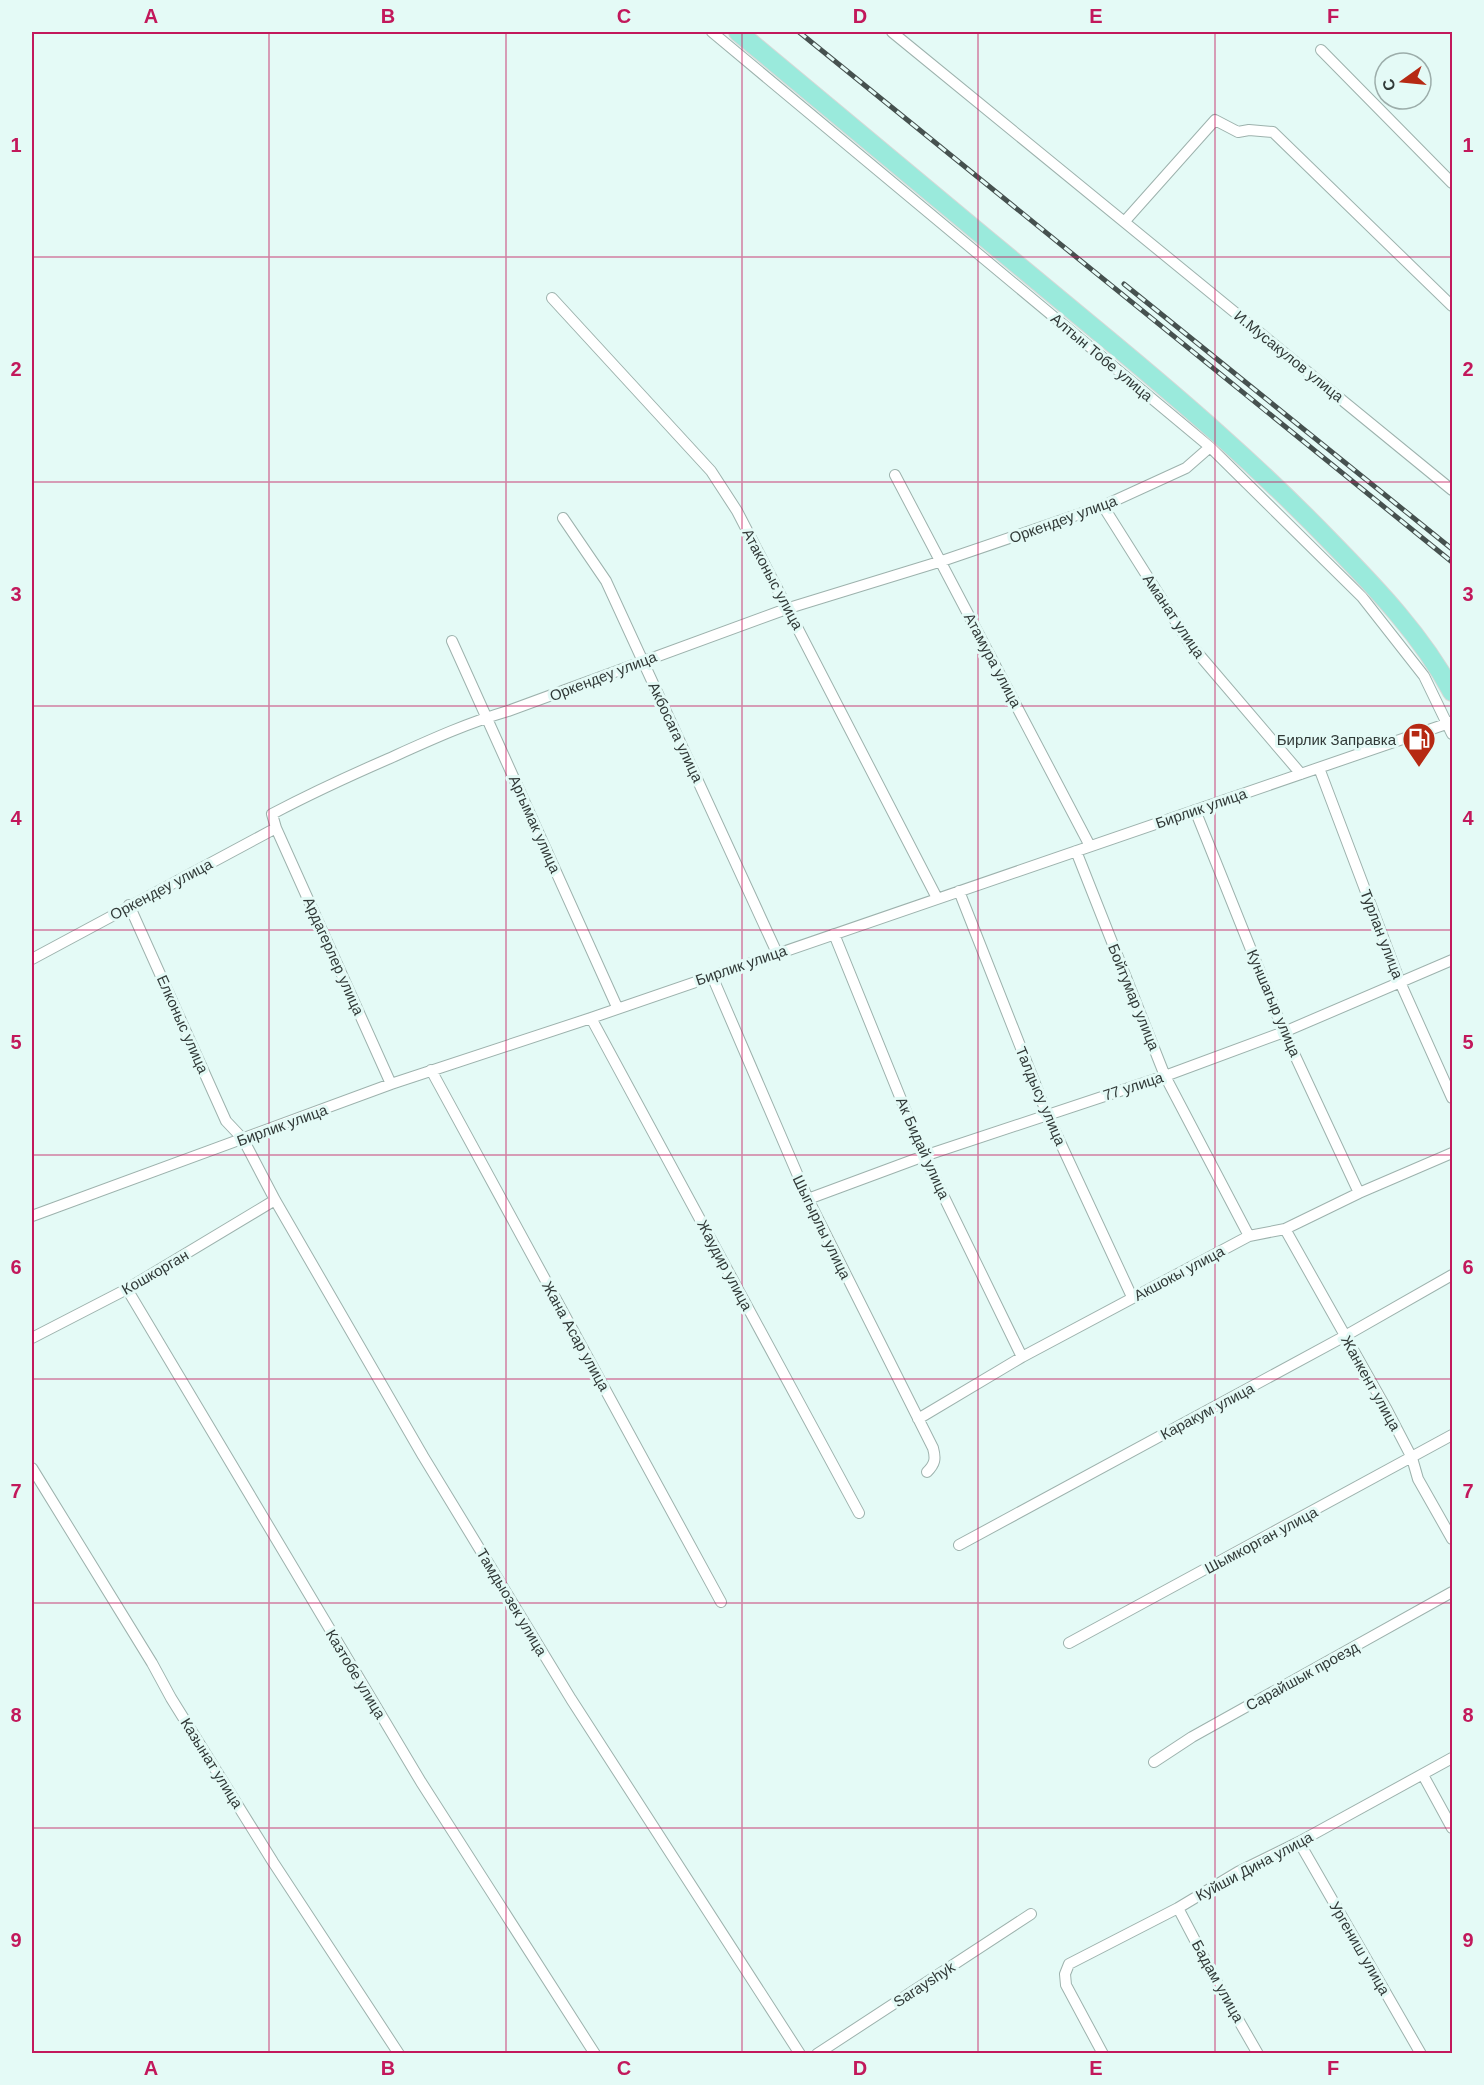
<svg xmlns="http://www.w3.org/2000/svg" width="1484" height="2085" font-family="Arial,sans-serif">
<rect width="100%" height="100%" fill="#e4faf6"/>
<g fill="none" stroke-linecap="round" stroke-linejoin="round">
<defs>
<path id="minor" d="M712,32L1210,447L1362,597L1424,676L1452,734
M892,32L1452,490
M1321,50L1452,183
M1125,221L1215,120L1238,132L1249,130L1273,132L1452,306
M552,298L711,471L737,511L937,898
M895,475L1090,846
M1103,506L1190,644L1301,774
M563,518L606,581L777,953
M452,641L617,1007
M1319,768L1400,982L1452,1098
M1195,810L1284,1032L1359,1193
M276,828L391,1084
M1076,851L1165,1076L1249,1236
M959,891L1047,1114L1132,1297
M129,905L226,1121L243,1139L275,1200L423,1456L571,1699L800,2054
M834,934L924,1156L1022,1357
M32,959L276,828L272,814C310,794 349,776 388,759C428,741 467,723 508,711L789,608L942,561L1103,506L1186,468L1210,447
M712,976L808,1199L933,1448C936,1459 935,1464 927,1472
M591,1018L859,1513
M431,1070L721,1602
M808,1199L924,1156L1165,1076L1284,1032L1452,960
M32,1216L391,1084L591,1018L1452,722
M1285,1229L1387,1410L1412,1458L1418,1479L1452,1539
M127,1289L421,1782L595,2054
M32,1338L127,1289L275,1200
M918,1419L1022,1357L1249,1236L1285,1229L1359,1193L1452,1153
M32,1468L152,1663L171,1698L273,1862L399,2054
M959,1545L1345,1336L1452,1275
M1069,1643L1452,1435
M1154,1762L1192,1737L1452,1592
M1423,1775L1452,1828
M1299,1842L1421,2054
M1178,1908L1220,1988L1258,2054
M817,2054L1031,1914
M1103,2054L1066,1985L1065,1974L1069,1964L1178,1908L1238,1872L1299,1842L1452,1758"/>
<path id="trunk" d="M738,32C858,132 979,233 1100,333C1181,400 1260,468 1333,544C1377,589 1422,636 1452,692"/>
</defs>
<!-- minor casing -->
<use href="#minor" stroke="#9db2ad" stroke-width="12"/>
<!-- trunk casing -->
<use href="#trunk" stroke="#d6d8d7" stroke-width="20"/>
<!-- minor -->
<use href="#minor" stroke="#fff" stroke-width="10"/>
<!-- trunk -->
<use href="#trunk" stroke="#9aeadc" stroke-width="18"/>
<defs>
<path id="rail" d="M799,32L1452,562
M1124,284L1452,549"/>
</defs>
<!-- rail casing -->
<use href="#rail" stroke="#46514f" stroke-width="5"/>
<!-- rail -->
<use href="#rail" stroke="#e4faf6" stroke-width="3" stroke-dasharray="9" stroke-linecap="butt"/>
</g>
<!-- grid -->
<path fill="none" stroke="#c2185b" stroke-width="1.5" stroke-opacity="0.55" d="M269,32V2054M506,32V2054M742,32V2054M978,32V2054M1215,32V2054M32,257H1452M32,482H1452M32,706H1452M32,930H1452M32,1155H1452M32,1379H1452M32,1603H1452M32,1828H1452"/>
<!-- icons -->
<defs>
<symbol id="fuel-pin" viewBox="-11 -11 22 30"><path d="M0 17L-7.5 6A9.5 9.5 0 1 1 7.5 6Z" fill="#b62913" stroke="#e4faf6"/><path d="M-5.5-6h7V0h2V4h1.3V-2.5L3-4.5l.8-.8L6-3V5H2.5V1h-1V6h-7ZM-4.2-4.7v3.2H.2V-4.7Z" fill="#fff"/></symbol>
</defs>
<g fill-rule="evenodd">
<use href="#fuel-pin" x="1400" y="720" width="38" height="52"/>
</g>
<g text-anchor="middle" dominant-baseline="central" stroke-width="6" stroke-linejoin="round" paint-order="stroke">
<!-- street labels -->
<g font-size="15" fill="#313a38" stroke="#e4faf6">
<text transform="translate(1289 356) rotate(39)">И.Мусакулов улица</text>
<text transform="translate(1102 357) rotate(40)">Алтын Тобе улица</text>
<text transform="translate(1063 519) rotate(-20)">Оркендеу улица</text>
<text transform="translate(773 579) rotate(62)">Атаконыс улица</text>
<text transform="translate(1174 616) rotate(56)">Аманат улица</text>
<text transform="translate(993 660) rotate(62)">Атамура улица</text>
<text transform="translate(603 676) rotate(-21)">Оркендеу улица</text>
<text transform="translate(676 732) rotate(65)">Акбосага улица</text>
<text transform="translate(1201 808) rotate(-19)">Бирлик улица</text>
<text transform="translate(535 824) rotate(66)">Аргымак улица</text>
<text transform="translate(161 889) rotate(-28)">Оркендеу улица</text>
<text transform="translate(1382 934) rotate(69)">Турлан улица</text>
<text transform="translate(334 956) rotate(66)">Ардагерлер улица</text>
<text transform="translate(741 965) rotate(-19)">Бирлик улица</text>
<text transform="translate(1134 997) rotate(68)">Бойтумар улица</text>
<text transform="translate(1274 1003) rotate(67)">Куншагыр улица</text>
<text transform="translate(183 1024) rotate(66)">Елконыс улица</text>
<text transform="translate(1133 1086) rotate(-18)">77 улица</text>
<text transform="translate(1041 1096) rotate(67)">Талдысу улица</text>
<text transform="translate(282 1125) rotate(-20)">Бирлик улица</text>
<text transform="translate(923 1148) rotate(66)">Ак Бидай улица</text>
<text transform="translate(822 1227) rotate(64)">Шыгырлы улица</text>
<text transform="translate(725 1265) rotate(62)">Жаудир улица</text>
<text transform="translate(155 1272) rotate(-30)">Кошкорган</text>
<text transform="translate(1179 1273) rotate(-28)">Акшокы улица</text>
<text transform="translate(576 1336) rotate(61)">Жана Асар улица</text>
<text transform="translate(1371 1383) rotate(61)">Жанкент улица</text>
<text transform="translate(1207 1411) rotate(-28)">Каракум улица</text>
<text transform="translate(1261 1540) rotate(-28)">Шымкорган улица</text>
<text transform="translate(512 1602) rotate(59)">Тамдыозек улица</text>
<text transform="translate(356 1674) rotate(59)">Казтобе улица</text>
<text transform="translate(1302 1676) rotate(-29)">Сарайшык проезд</text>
<text transform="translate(212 1763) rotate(58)">Казынат улица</text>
<text transform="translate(1254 1866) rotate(-28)">Куйши Дина улица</text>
<text transform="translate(1360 1948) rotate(60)">Ургениш улица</text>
<text transform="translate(1218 1981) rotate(61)">Бадам улица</text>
<text transform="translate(924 1984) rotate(-33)">Sarayshyk</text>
</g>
<!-- poi labels -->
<g font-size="15" fill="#313a38" stroke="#e4faf6" text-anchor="end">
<text x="1396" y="739">Бирлик Заправка</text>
</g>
</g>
<!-- border -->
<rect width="1484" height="2085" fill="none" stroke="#e4faf6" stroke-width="66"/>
<!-- north arrow -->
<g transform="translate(1403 81) rotate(255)"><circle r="28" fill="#e4faf6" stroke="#9cadaa" stroke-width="1.5"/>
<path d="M0-4.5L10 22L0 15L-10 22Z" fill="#b62913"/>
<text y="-9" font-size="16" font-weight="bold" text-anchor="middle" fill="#313a38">С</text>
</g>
<rect x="33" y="33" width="1418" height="2019" fill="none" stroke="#c2185b" stroke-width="2"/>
<g font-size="20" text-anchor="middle" font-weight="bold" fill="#c2185b">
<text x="151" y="23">A</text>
<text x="388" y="23">B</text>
<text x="624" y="23">C</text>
<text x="860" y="23">D</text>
<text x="1096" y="23">E</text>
<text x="1333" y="23">F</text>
<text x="16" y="152">1</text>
<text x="1468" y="152">1</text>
<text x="16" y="376">2</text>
<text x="1468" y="376">2</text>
<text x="16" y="601">3</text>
<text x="1468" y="601">3</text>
<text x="16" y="825">4</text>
<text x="1468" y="825">4</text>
<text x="16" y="1049">5</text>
<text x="1468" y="1049">5</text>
<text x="16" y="1274">6</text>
<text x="1468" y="1274">6</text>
<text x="16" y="1498">7</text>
<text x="1468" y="1498">7</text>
<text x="16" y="1722">8</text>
<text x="1468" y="1722">8</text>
<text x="16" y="1947">9</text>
<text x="1468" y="1947">9</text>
<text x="151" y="2075">A</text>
<text x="388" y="2075">B</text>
<text x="624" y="2075">C</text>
<text x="860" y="2075">D</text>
<text x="1096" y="2075">E</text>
<text x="1333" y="2075">F</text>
</g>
</svg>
